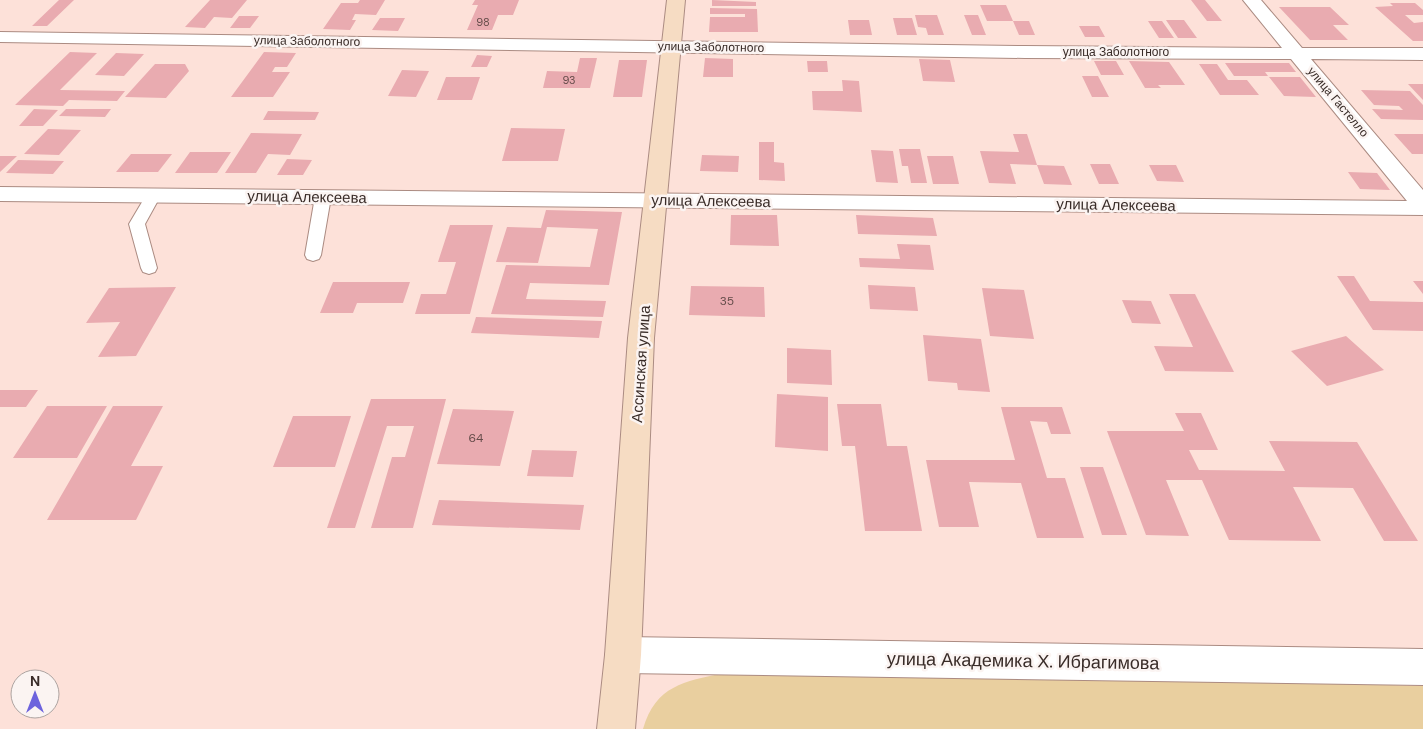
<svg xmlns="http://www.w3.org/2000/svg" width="1423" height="729" font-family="'DM Sans',sans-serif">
<rect width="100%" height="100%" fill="#fde1d9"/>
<!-- green -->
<path fill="#e9cf9f" d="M723,673H987L1423,686V729H643C656,685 684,682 723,673Z"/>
<!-- building -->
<path fill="#e9abb0" d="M59,0H74L47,26H32Z
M210,0H247L232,18L214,17L205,28L185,27Z
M360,0H385L376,15L355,14L352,20H356L350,30L323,29L341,3H358Z
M475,0H519L513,15H498L492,30H467L478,5H472Z
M712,0L756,2V6H712Z
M1191,0H1205L1222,21H1207Z
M1390,3H1415L1423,10V15H1405L1414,23L1423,22V41H1413L1375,7L1393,6Z
M980,5H1006L1013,21H987Z
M1279,7H1330L1349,25H1333L1348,40H1310Z
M710,8L757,9L758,32H709L710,17H745V14H710Z
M915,15H937L944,35H928L926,28L918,27Z
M964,15H978L986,35H972Z
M239,16H259L250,28H230Z
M380,18H405L398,31L372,30Z
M893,18H912L917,35H897Z
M848,20H869L872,35H850Z
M1166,20H1184L1197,38H1178Z
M1013,21H1029L1035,35H1019Z
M1148,21H1162L1174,38H1159Z
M1079,26H1099L1105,37H1085Z
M70,52L97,53L60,90L125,91L117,101L69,100L63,106L15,105Z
M264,52L296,53L287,67H275L272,72H290L273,97H231Z
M116,53L144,54L124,76L95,75Z
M477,55L492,56L487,67H471Z
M580,58H597L590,88H543L547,71L577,72Z
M705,58L733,59V77H703Z
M919,59L950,60L955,82L923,81Z
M619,60H647L642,97H613Z
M807,61H827L828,72H808Z
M1094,61H1116L1124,75H1101Z
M1129,61L1169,62L1185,85H1158L1161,88H1145Z
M1225,63H1289L1296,72H1265L1268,76H1234Z
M155,64H185L189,71L166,98L125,97Z
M1199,64H1217L1228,80H1247L1259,95H1220Z
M402,70L429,71L416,97L388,96Z
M1082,76H1098L1109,97H1092Z
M446,77H480L472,100H437Z
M1269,77H1300L1316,97L1284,96Z
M842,80L859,81L862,112L813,110L812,91H843Z
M1408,84H1423V100Z
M1361,90L1410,91L1423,105V120L1381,119L1372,109L1403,110L1399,106L1374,105Z
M34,109L58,110L43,126H19Z
M66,109H111L105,117L59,116Z
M268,111L319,112L315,120H263Z
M511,128L565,129L558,161H502Z
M48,129L81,130L59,155L24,154Z
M251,133L302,134L290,155L268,154L256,173H225Z
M1013,134H1027L1037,165L1010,164L1016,184L989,183L980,151L1019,152Z
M1394,134H1423V154H1412Z
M759,142H774V162L784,163L785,181L759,180Z
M899,149H920L927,183H911L908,166H902Z
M871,150L893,151L898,183L876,182Z
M190,152H231L217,173H175Z
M131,154H172L158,172H116Z
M702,155L739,156L738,172L700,171Z
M0,156H17L0,172Z
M927,156H953L959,184H933Z
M287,159L312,160L303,175H277Z
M18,160L64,161L53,174L6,173Z
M1090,164H1110L1119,184H1099Z
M1037,165L1064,166L1072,185L1044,184Z
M1149,165H1176L1184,182L1157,181Z
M1348,172L1377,173L1390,190L1360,189Z
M546,210L622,212L609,285L530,283L526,299L606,301L603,317L491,314L506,265L590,267L598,229L547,227L538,263L496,262L507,227L541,228Z
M731,215H777L779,246L730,245Z
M856,215L933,218L937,236L858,234Z
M450,225H493L470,314H415L421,294H446L456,262H438Z
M897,244L930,245L934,270L860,267L859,258L900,259Z
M1337,276H1354L1370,301L1423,302V331L1373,330Z
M1413,281H1423V294Z
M333,282H410L403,303H357L353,313H320Z
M868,285L915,287L918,311L870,309Z
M691,286L764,287L765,317L689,315Z
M176,287L136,356L98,357L120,322L86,323L109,288Z
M982,288L1024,290L1034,339L990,336Z
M1169,294H1195L1234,372L1165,371L1154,346L1193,347Z
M1122,300L1151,301L1161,324L1132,323Z
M476,317L602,321L599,338L471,333Z
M923,335L981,339L990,392L958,390L957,383L928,381Z
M1346,336L1384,370L1327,386L1291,351Z
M787,348L831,350L832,385L787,383Z
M0,390H38L26,407H0Z
M777,394L828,397V451L775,447Z
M371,399H446L413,528H371L392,457H405L414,426H387L355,528H327Z
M837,404H881L887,446H907L922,531H865L855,446H842Z
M47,406H107L77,458H13Z
M113,406H163L131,466H163L136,520H47Z
M1001,407H1062L1071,434H1051L1047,422L1030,421L1047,478H1065L1084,538H1037L1021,483L969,482L979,527H939L926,460H1015Z
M453,409L514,411L500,466L437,464Z
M1175,413H1201L1218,450H1189L1199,470L1285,471L1269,441L1357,442L1418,541H1384L1353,488L1293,487L1321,541L1229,540L1202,480H1166L1189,536L1146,535L1107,431H1184Z
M293,416H351L335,467H273Z
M532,450L577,451L573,477L527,476Z
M1080,467H1103L1127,535H1102Z
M439,500L584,505L580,530L432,525Z"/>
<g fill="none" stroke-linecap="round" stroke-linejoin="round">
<defs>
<path id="lane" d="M153,190L158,192L161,195L145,224L157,268L155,272L149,274L143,272L141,268L129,224L148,192Z
M323,192L328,194L331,197L321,255L319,259L313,261L307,259L305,255L315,197L318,194Z"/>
<path id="street" d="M1243,0H1261L1302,48H1423V60L1311,59L1423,190V215L0,201V187L1407,201L1291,59L1025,58L0,42V32L1025,46L1282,48Z
M623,637L1423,649V685L623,673L610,667L605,655L610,643Z"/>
<path id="secondary" d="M667,0H685L654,338L641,655L635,729H597L605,655L628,338Z"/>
</defs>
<!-- lane casing -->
<use href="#lane" stroke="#ab8b82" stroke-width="2"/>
<!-- street casing -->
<use href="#street" stroke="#ab8b82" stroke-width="2"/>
<!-- secondary casing -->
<use href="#secondary" stroke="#ab8b82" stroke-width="2"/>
<!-- lane -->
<use href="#lane" fill="#fff" fill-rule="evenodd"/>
<!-- street -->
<use href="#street" fill="#fff" fill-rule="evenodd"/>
<!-- secondary -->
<use href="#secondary" fill="#f6dcc3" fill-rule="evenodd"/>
</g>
<g text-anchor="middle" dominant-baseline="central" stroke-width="5" stroke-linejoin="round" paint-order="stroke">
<!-- far-number labels -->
<g font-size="11" fill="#654c4a">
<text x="483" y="22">98</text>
<text x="569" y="80">93</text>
</g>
<!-- far-street labels -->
<g font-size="12" fill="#392c28" stroke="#fbf4f2">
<text transform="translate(307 41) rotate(1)">улица Заболотного</text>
<text transform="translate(711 47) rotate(1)">улица Заболотного</text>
<text x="1116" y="52">улица Заболотного</text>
<text transform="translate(1338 102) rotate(50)">улица Гастелло</text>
</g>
<!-- number labels -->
<g font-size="12" fill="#654c4a">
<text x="727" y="301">35</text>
<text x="476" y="438">64</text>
</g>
<!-- street labels -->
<g font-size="15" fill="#392c28" stroke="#fbf4f2">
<text transform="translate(307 197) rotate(1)">улица Алексеева</text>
<text transform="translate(711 201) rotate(1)">улица Алексеева</text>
<text transform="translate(1116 205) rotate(1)">улица Алексеева</text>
<text transform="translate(641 364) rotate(-86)">Ассинская улица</text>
</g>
<!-- near-street labels -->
<g font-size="18" fill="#392c28" stroke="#fbf4f2">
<text transform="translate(1023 661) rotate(1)">улица Академика Х. Ибрагимова</text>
</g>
</g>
<!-- north arrow -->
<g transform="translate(35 694)"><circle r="24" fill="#fbf4f2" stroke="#ada4a1"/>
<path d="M0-4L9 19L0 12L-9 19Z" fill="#6d63dd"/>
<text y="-8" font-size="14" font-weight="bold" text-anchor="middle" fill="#392c28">N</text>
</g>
</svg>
